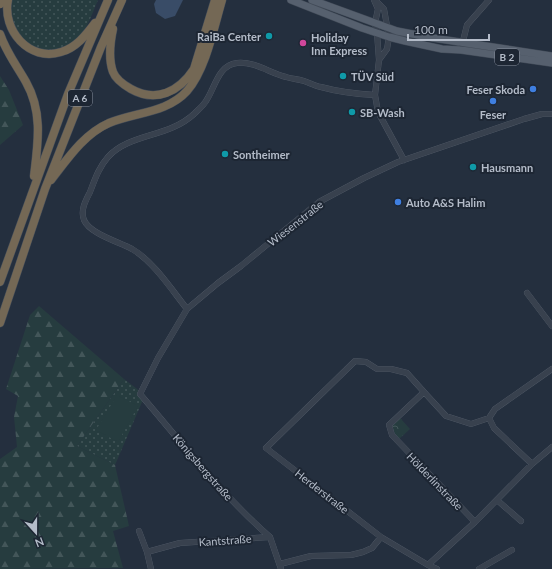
<svg xmlns="http://www.w3.org/2000/svg" width="552" height="569" font-family="Lato,sans-serif">
<defs>
<pattern id="grass-dots" width="8" height="8" patternUnits="userSpaceOnUse"><rect width="8" height="8" fill="#263c3f"/><path d="M2 2h.1M6 6h.1" fill="none" stroke="#435659" stroke-width="1.8" stroke-linecap="round"/></pattern>
<pattern id="forest-firs" width="22" height="20" patternUnits="userSpaceOnUse"><rect width="22" height="20" fill="#263c3f"/><path d="M5 1l3.5 6h-7zM16 11l3.5 6h-7z" fill="#435659"/></pattern>
<pattern id="park-crowns" width="20" height="18" patternUnits="userSpaceOnUse"><rect width="20" height="18" fill="#263c3f"/><path d="M2 6a3 3 0 1 1 6 0M12 15a3 3 0 1 1 6 0" fill="none" stroke="#435659"/></pattern>
</defs>
<rect width="100%" height="100%" fill="#242f3e"/>
<!-- grass -->
<path fill="url(#grass-dots)" d="M12,0H98C92,14 85,36 71,44C40,63 3,35 12,0Z
M124,379L145,395L115,465L77,446Z"/>
<!-- forest -->
<path fill="url(#forest-firs)" d="M0,76L9,90L23,125L0,145Z
M39,306L124,379L77,446L115,465L129,526L113,531L123,568L0,569V459L17,447L14,417L18,396L6,389L30,315Z"/>
<!-- park -->
<path fill="url(#park-crowns)" d="M400,418L410,429L399,439L395,434L392,425Z"/>
<!-- pitch -->
<path fill="#263c3f" d="M117,395L138,406L118,442L96,430Z"/>
<!-- water -->
<path fill="#394c67" d="M156,0H183L175,16L165,19L156,13L154,4Z"/>
<g fill="none" stroke-linecap="round" stroke-linejoin="round">
<defs>
<path id="minor" d="M374,0L378,9L375,23L377,33L379,60L375,95L378,112L404,160
M376,1L384,9L389,37L387,49L379,60
M462,45L467,25L489,0
M527,293L552,326
M187,309C172,290 153,261 132,249C119,242 90,234 84,220C80,210 86,200 90,192C95,179 99,167 108,157C130,133 168,138 194,114C198,110 203,106 206,101C215,88 218,65 237,63C254,61 270,73 286,77C292,79 298,79 304,81C310,83 315,86 321,87C339,92 357,94 375,95
M424,392L407,373L391,369H377L366,362L355,361L266,448L381,537L428,565L437,569
M489,418L494,428L532,464L552,447
M489,418L495,409L552,369
M497,500L521,521
M475,522L532,464
M139,531L147,552L151,569
M270,537C222,495 181,442 140,394L158,358L187,309L218,283L241,266L319,202L364,178L398,162L524,119L542,114H552
M147,552L180,543L270,537L281,569
M280,564L311,556L351,555L363,552L372,548L381,537
M428,565L475,522L392,435L389,425L424,392L446,416L471,424L489,418
M479,569L512,550"/>
<path id="major" d="M291,0L362,28L389,37L405,41L442,49L461,50L552,63
M312,0L397,31L433,38L552,56"/>
<path id="highway" d="M8,0C2,30 29,62 61,52C76,48 86,35 95,23
M0,4L1,0
M113,29C110,43 108,58 113,72C116,80 124,85 131,89C156,103 179,92 194,69L215,0
M0,34C6,52 17,66 26,82C43,112 38,143 34,176
M51,180C68,158 84,134 109,123C136,112 167,113 187,91C206,69 214,27 222,0
M0,282L68,94L108,0
M0,323L45,189L101,47L122,0"/>
</defs>
<!-- minor casing -->
<use href="#minor" stroke="#565f6c" stroke-width="6"/>
<!-- major casing -->
<use href="#major" stroke="#414a57" stroke-width="8"/>
<!-- highway casing -->
<use href="#highway" stroke="#434c59" stroke-width="9"/>
<!-- minor -->
<use href="#minor" stroke="#38414e" stroke-width="5.5"/>
<!-- major -->
<use href="#major" stroke="#56606e" stroke-width="7"/>
<!-- highway -->
<use href="#highway" stroke="#746855" stroke-width="8"/>
</g>
<!-- markers -->
<g fill="#0f9aa8" stroke="#1d2633" stroke-width="1.5">
<circle cx="269" cy="36" r="4"/>
<circle cx="343" cy="76" r="4"/>
<circle cx="352" cy="112" r="4"/>
<circle cx="225" cy="154" r="4"/>
<circle cx="473" cy="167" r="4"/>
</g>
<circle fill="#d1479c" stroke="#1d2633" stroke-width="1.5" cx="303" cy="43" r="4"/>
<g fill="#3f7fe0" stroke="#1d2633" stroke-width="1.5">
<circle cx="533" cy="89" r="4"/>
<circle cx="493" cy="101" r="4"/>
<circle cx="398" cy="202" r="4"/>
</g>
<g text-anchor="middle" dominant-baseline="central" stroke-width="4" stroke-linejoin="round" paint-order="stroke">
<!-- shield labels -->
<g fill="#1d2633" stroke="#878f9c" stroke-width="1">
<rect x="495" y="49" width="24" height="16" rx="3"/>
<rect x="68" y="90" width="24" height="16" rx="3"/>
</g>
<g font-size="10" font-weight="bold" fill="#b4bcc9">
<text x="507" y="57">B 2</text>
<text x="80" y="98">A 6</text>
</g>
<!-- poi labels -->
<g font-size="11" font-weight="bold" fill="#b4bcc9" stroke="#1d2633" text-anchor="start">
<text x="261" y="36" text-anchor="end">RaiBa Center</text>
<text x="311" y="37">Holiday<tspan x="311" dy="13">Inn Express</tspan></text>
<text x="351" y="76">TÜV Süd</text>
<text x="525" y="89" text-anchor="end">Feser Skoda</text>
<text x="360" y="112">SB-Wash</text>
<text x="493" y="114" text-anchor="middle">Feser</text>
<text x="233" y="154">Sontheimer</text>
<text x="481" y="167">Hausmann</text>
<text x="406" y="202">Auto A&amp;S Halim</text>
</g>
<!-- street labels -->
<g font-size="11" fill="#b4bcc9" stroke="#1d2633">
<text transform="translate(295 223) rotate(-38)">Wiesenstraße</text>
<text transform="translate(203 467) rotate(49)">Königsbergstraße</text>
<text transform="translate(435 481) rotate(46)">Hölderlinstraße</text>
<text transform="translate(322 491) rotate(38)">Herderstraße</text>
<text transform="translate(225 540) rotate(-4)">Kantstraße</text>
</g>
</g>
<!-- north arrow -->
<g transform="translate(36 533) rotate(159)" stroke="#1d2633" stroke-width="3" paint-order="stroke">
<path d="M0-3L7 15L0 10L-7 15Z" fill="#b4bcc9"/>
<text y="-6" font-size="11" font-weight="bold" text-anchor="middle" fill="#b4bcc9">N</text>
</g>
<!-- scale -->
<path d="M408 34v6h81v-6" fill="none" stroke="#b4bcc9" stroke-width="2"/>
<text x="414" y="34" font-size="12" fill="#b4bcc9" stroke="#1d2633" stroke-width="3" paint-order="stroke">100 m</text>
</svg>
